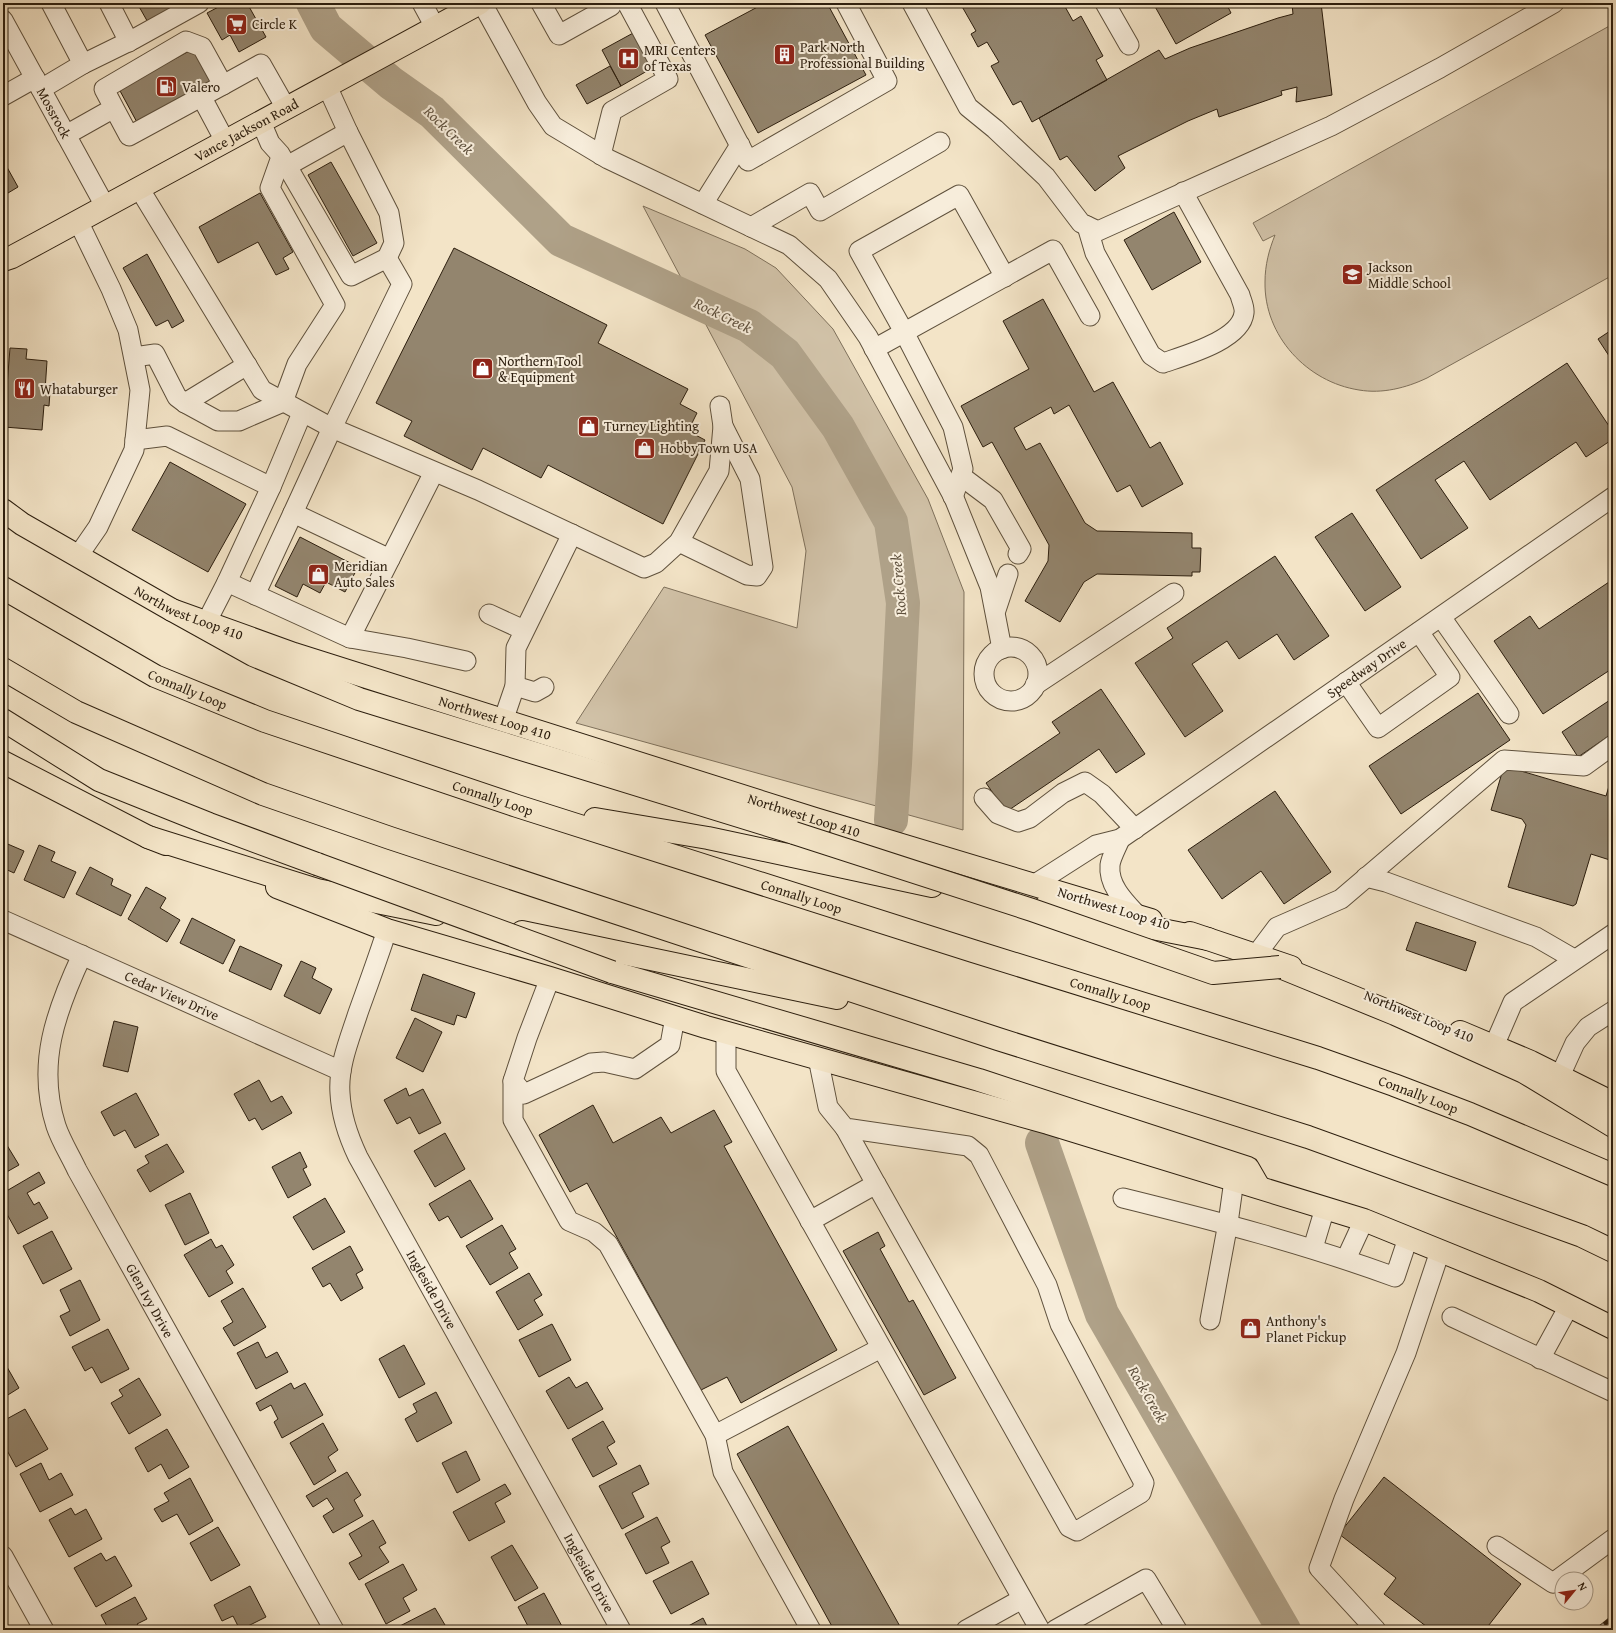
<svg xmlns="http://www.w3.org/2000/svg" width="1616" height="1633" font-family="'Gentium Book Plus',serif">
<rect width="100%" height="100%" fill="#f3e4c7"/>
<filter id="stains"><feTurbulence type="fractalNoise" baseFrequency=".005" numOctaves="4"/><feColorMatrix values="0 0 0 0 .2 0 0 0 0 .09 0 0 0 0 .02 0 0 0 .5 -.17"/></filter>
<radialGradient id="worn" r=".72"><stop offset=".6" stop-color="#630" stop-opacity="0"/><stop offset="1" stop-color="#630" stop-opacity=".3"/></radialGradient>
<!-- green -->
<path fill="#d1c2a8" stroke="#7e705b" d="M1613,24V275L1427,378C1406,388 1382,394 1359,390C1307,382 1264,336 1265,282C1265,265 1269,250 1275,235L1263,241L1253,223Z
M643,206L745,249L776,268L833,329L928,499L964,592L963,830L576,723L664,587L797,628L806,551L792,487Z"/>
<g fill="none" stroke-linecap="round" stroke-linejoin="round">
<!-- river -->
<path stroke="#afa188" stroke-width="34" d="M313,3L326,28L391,83L432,112L561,240L749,326L785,354L838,427L891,522L903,603L895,764L891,820
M1042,1143L1102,1314L1284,1630"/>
</g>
<!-- building -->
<path fill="#93856e" stroke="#2c1e0e" d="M137,3H193L150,26Z
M226,3H247L266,37L239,52L230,35L222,40L207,13Z
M765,3H827L866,75L758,133L705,35Z
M960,3H1063L1073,21L1081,16L1103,56L1096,60L1107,80L1032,122L1021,101L1013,105L991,66L999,62L987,42L978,47L971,34L976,31Z
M1153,3H1226L1231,13L1176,44Z
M1297,3H1321L1332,95L1296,102L1297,87L1281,91L1282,95L1219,117L1217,109L1188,121L1118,156L1125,168L1095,191L1067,156L1060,160L1039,118L1159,50L1165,59L1190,48L1278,18L1293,14L1292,4Z
M635,32L654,67L621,86L602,50Z
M193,49L213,85L139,126L119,89Z
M610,66L621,86L587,104L576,85Z
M3,160L18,187L3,196Z
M331,162L377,243L353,256L308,175Z
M260,193L293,252L283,258L289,269L276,275L258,242L218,263L199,227Z
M1174,212L1201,262L1152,290L1124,240Z
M454,248L607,325L598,343L688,389L680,404L697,413L688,431L705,440L663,524L548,465L541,478L483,448L472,470L404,436L412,421L376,403Z
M147,254L184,321L172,328L168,320L156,326L123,268Z
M1043,299L1094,392L1113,382L1150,448L1160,442L1183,484L1142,507L1130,485L1117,492L1069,405L1054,414L1051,407L1014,428L1026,450L1040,443L1085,523L1097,531L1192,533V548H1201L1200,572H1192V576L1097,574L1084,582L1060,622L1025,601L1048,561L1049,545L992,442L983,447L961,406L1029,369L1003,321Z
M1613,329V362L1598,339Z
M10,348L27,349L26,359L47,361L45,391L50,392L49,406L44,405L42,430L4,427L6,397H3L4,386H7Z
M1567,363L1613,432V439L1586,457L1576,442L1490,500L1464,461L1435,480L1468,528L1421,559L1376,490Z
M170,462L246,504L208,572L132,530Z
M1352,513L1401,587L1365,611L1315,537Z
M300,537L358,567L345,592L326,582L320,593L303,584L297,597L275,586Z
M1275,556L1329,636L1294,660L1277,634L1239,659L1227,641L1192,664L1223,711L1185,737L1135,663L1173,638L1167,628Z
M1612,580L1613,668L1543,714L1494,641L1530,616L1539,629Z
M1101,689L1145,754L1116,773L1099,749L1006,812L986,783L1060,733L1052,722Z
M1478,693L1510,740L1401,814L1369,766Z
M1613,698V733L1578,757L1562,732Z
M1504,766L1606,796L1613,773V861L1591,854L1576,904L1573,906L1508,887L1526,825L1522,819L1491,810Z
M1275,791L1331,872L1284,904L1261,871L1222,899L1188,850Z
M3,842L24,851L14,873L3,868Z
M39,845L55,852L51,861L76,872L64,898L24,880Z
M90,867L113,879L111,885L131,895L121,916L76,894Z
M146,887L166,898L160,908L180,920L167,942L128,919Z
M192,918L235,940L223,964L180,943Z
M1416,922L1476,942L1466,971L1406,950Z
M240,946L282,965L271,990L229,971Z
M301,961L316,968L312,978L332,989L320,1014L284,996Z
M423,974L475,993L466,1018L457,1015L454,1025L411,1010Z
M415,1018L442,1032L423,1072L396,1058Z
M114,1021L138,1027L128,1072L103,1066Z
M259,1080L271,1102L282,1096L292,1113L262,1130L255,1118L249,1121L234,1094Z
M406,1088L409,1096L423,1089L441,1123L419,1134L410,1117L397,1124L384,1100Z
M136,1093L159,1135L135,1148L125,1130L114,1136L101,1112Z
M593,1105L613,1143L661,1117L671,1133L714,1110L732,1142L724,1146L837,1350L741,1403L727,1377L701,1390L587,1183L570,1192L539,1135Z
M445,1133L465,1169L435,1187L414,1151Z
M5,1142L19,1165L3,1174V1143Z
M167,1144L184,1172L150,1192L137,1170L149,1163L145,1156Z
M300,1152L307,1167L303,1169L311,1185L288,1198L272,1167Z
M39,1172L45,1183L27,1193L34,1205L39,1202L48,1218L18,1234L3,1207V1193Z
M470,1180L493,1219L461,1238L448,1216L439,1221L429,1204Z
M190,1193L209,1233L185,1245L165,1205Z
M325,1198L345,1232L313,1250L293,1217Z
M502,1225L516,1249L509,1253L518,1268L490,1285L466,1246Z
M52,1231L72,1269L43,1284L23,1246Z
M878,1232L885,1246L880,1249L909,1302L913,1300L956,1378L924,1395L843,1251Z
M211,1239L216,1248L222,1245L234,1265L226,1271L233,1283L209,1297L184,1255Z
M350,1246L363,1270L356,1274L363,1288L341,1301L330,1283L323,1287L312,1268Z
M529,1273L542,1295L534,1300L543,1315L518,1330L496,1292Z
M80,1280L100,1320L70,1336L60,1316L70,1311L60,1290Z
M243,1288L266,1327L234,1346L223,1328L233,1322L221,1301Z
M552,1324L571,1360L539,1377L519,1340Z
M108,1329L129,1369L101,1383L92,1367L85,1371L72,1347Z
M258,1342L266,1358L277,1352L288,1372L256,1389L237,1353Z
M404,1345L425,1384L399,1398L379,1359Z
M3,1360L19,1388L3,1398Z
M569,1377L576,1388L587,1382L603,1409L568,1429L546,1391Z
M139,1378L161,1415L129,1434L111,1403L123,1396L119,1390Z
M291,1383L294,1389L305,1383L323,1415L282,1438L274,1422L278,1419L271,1405L260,1411L256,1403Z
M436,1392L452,1423L417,1442L405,1419L417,1412L413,1404Z
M25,1409L48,1449L16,1467L3,1443V1421Z
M603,1421L615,1442L607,1447L617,1464L593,1477L572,1439Z
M323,1423L338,1450L328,1457L336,1471L314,1485L290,1443Z
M788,1426L902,1630H834L737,1454Z
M167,1429L189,1467L169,1479L161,1464L148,1472L135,1448Z
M466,1451L480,1480L457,1493L442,1463Z
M41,1463L49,1480L61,1473L73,1495L40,1512L20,1474Z
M640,1465L649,1484L632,1493L644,1517L622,1529L599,1486Z
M347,1472L361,1495L354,1500L363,1516L333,1533L323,1516L334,1509L327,1498L313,1507L306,1496Z
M1384,1477L1521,1584L1485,1630H1431L1384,1594L1396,1578L1339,1534Z
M190,1478L213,1521L189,1535L177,1514L162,1522L154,1509L169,1501L164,1493Z
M505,1484L511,1494L495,1503L505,1522L469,1541L453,1512Z
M71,1508L75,1515L86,1509L102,1539L69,1557L49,1520Z
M657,1517L670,1542L661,1547L669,1563L646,1574L625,1534Z
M373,1520L386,1543L379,1547L389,1562L359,1580L349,1563L362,1556L349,1534Z
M218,1527L240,1565L211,1581L190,1543Z
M512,1545L538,1588L515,1601L491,1557Z
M101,1553L106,1561L115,1556L132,1586L96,1607L74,1568Z
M692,1561L709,1594L671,1614L653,1581Z
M403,1564L417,1590L403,1598L410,1611L386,1624L365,1584Z
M250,1586L266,1617L240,1630L233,1616L222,1621L214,1605Z
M544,1593L564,1630H530L518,1607Z
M135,1597L147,1619L137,1624L141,1630H109L101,1615Z
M435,1608L445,1625L439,1628L440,1630H400L398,1627Z
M703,1618L709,1630H681Z"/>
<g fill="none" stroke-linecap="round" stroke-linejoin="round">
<defs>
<g id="minor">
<path d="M109,3L129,42"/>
<path d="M422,3L435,27"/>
<path d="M482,3L537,103L553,126L608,159L789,245L828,279L868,337L954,498L990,587L1002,649"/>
<path d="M541,3L559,35L611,6L610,3"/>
<path d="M665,3L748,161L887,81L846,3"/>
<path d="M912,3L968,107L995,129L1046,177L1081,223L1098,231L1331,126L1440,68L1554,3"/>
<path d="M1105,3L1129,45"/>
<path id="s1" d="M3,20L105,206"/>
<path d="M83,64L134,39L199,3"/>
<path d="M223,85L261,64L286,108"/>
<path d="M41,89L83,64L51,3"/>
<path d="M3,96L35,78"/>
<path d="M201,96L225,141"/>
<path d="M261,122L270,143L280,154L351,276L387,258L394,243L389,213L348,132L327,86"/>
<path d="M66,135L114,108L104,89L186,41L202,47L223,85L129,136L114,108"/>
<path d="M601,155L612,111L668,79L627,3"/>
<path d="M287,166L348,132"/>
<path d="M139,188L262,390L332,428L478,490L644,568L656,563L679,542L719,471L723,426L720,406"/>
<path d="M703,204L740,145"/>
<path d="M1087,226L1095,253L1141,337L1151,355L1163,363C1186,355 1241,340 1244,313C1245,307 1241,300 1240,295L1183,192"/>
<path d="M751,227L810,193L820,211L940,142"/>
<path d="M387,258L402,284L332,428L293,513L390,559L434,472"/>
<path d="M874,349L1053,250L1090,316"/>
<path d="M134,357L155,354L177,397L185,403L218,421H239L283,402L297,364L335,305L270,188L281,157"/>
<path d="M185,403L247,365"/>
<path d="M135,440L167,436L271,487L227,582L206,623"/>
<path d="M961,476L993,500L1021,549L1018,554"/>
<path d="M271,487L302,413"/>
<path d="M953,497L963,469L953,427L904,332L859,251L959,195L1005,277"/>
<path d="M679,542L747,575L757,576L763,567L750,479L723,426"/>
<path d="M78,556L98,527L134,450L140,390L128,330L111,289L78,221"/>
<path d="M227,582L350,638L407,648L466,661"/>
<path d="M255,595L293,513"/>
<path d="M996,610L1008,574"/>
<path d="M489,614L524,630"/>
<path d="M1441,617L1509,714"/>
<path d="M350,638L390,559"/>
<circle cx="1011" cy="674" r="27"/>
<path d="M1346,682L1378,728L1450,677L1419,632"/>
<path d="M1035,685L1174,593"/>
<path d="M515,686L535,692L544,687"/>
<path d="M503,721L515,686L516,648L572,534"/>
<path d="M984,798L998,814L1018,822L1030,818L1063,793L1085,782L1102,794L1135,829"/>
<path d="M1120,839C1117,847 1111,857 1110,865C1108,886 1125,902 1138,916"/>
<path d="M1366,877L1386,882L1536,937L1574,959"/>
<path id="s2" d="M1035,884L1096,845L1120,839L1613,497"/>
<path id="s3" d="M3,920L341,1071"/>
<path id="s4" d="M387,930C378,958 368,985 358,1013C350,1038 338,1066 340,1093C341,1116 348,1136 358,1157L621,1630"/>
<path id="s5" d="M82,955C56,1011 36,1064 56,1126C61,1141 70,1155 77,1170L334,1630"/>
<path d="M1256,955L1277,927L1341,899L1504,760L1584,766L1613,745"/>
<path d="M550,978L527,1038L513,1081L524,1094L591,1063L604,1062L635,1069L670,1045L675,1017"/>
<path d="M726,1033V1071L1040,1630"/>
<path d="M1494,1046L1513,1002L1613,934"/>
<path d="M1560,1076L1575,1043L1588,1027L1613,1011"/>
<path d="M513,1081V1120L569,1221L594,1232L608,1244L715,1435L881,1348"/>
<path d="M845,1128L876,1184"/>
<path d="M1123,1198C1216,1221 1305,1244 1395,1277L1408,1238"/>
<path d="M810,1221L876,1184L1069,1527L1077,1531L1141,1493L1144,1483L1060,1324L1047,1285L979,1155L968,1146L845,1128L828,1107L818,1058"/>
<path d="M1313,1248L1325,1208"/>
<path d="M1346,1259L1364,1220"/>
<path d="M1452,1317L1613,1392"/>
<path d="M1210,1320L1228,1223L1234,1180"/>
<path d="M1540,1359L1569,1306"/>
<path d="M715,1435L723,1472L811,1630"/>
<path d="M1497,1546L1553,1583L1613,1539"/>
<path d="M3,1556L44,1630"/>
<path d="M966,1630L1022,1599"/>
<path d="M1055,1630L1146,1579L1177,1630"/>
<path d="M1376,1630L1319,1568L1344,1499L1406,1353L1440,1251"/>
</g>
<g id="major">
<path id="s6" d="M3,260L12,257L38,243L480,3"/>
<path id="s7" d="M3,510L22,524L172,610L294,654L815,819L1151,920"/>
<path d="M3,762L148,837L166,844"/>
<path d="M277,887L387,930L550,978L706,1027L1048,1123L1364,1220L1539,1291L1613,1328"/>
<path d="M1190,933L1291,967"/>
<path d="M1460,1032L1531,1062L1613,1103"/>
</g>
<g id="highway">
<path id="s8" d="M3,588L155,676L265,721L517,806L973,951L1318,1058L1394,1085L1470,1114L1613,1175"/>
<path d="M172,610L253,655L359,699L794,833"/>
<path d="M3,669L76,712L263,794L390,838L998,1039L1308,1137L1582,1236L1613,1251"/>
<path d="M3,720L99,780L209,824L317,864"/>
<path d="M595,819L708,838L932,886"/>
<path d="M148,837L317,890L436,914"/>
<path d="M1045,907L1208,939"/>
<path d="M522,932L837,998"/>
<path d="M1280,967L1395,1014L1524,1072L1613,1126"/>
<path d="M612,972L979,1080L1248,1168L1259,1187"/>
</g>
</defs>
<!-- minor casing -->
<use href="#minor" stroke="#5e503c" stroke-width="21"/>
<!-- major casing -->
<use href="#major" stroke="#2c1e0e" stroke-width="24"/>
<!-- highway casing -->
<use href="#highway" stroke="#2c1e0e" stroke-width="24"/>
<!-- minor -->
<use href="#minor" stroke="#f7eddb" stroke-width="19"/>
<!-- major -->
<use href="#major" stroke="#f3e4c7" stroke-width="22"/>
<!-- highway -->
<use href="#highway" stroke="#f3e4c7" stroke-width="22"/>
<defs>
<path id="rail" d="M1597,1630L1613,1617"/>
</defs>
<!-- rail casing -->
<use href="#rail" stroke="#2c1e0e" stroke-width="4.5"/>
<!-- rail -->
<use href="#rail" stroke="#f7eddb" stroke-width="3" stroke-dasharray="9" stroke-linecap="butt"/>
<defs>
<path id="highway-bridge" d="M794,833L1032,910L1213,973L1280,967
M317,864L612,972"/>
</defs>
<!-- highway-bridge casing -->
<use href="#highway-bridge" stroke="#2c1e0e" stroke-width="24" stroke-linecap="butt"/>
<!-- highway-bridge -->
<use href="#highway-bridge" stroke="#f3e4c7" stroke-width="22"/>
</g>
<!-- icons -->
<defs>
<symbol id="supermarket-square" viewBox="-11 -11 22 22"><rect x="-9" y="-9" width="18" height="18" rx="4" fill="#8f2418" stroke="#f7eddb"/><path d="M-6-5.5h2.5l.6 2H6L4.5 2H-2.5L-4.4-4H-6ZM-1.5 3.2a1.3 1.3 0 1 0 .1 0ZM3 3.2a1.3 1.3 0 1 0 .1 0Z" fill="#fff"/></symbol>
<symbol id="building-square" viewBox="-11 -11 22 22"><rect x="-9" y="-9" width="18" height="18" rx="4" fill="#8f2418" stroke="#f7eddb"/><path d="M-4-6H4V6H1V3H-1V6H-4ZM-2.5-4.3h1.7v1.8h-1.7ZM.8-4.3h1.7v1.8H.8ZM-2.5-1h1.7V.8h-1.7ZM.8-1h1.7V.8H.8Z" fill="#fff"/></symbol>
<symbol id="hospital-square" viewBox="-11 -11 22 22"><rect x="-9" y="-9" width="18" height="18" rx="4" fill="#8f2418" stroke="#f7eddb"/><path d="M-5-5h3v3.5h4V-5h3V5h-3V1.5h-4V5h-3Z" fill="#fff"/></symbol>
<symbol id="fuel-square" viewBox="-11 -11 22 22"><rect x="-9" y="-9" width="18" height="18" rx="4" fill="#8f2418" stroke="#f7eddb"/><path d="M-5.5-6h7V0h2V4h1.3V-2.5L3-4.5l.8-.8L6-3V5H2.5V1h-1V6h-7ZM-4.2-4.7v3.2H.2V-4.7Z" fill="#fff"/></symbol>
<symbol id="school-square" viewBox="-11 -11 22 22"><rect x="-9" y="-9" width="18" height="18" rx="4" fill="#8f2418" stroke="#f7eddb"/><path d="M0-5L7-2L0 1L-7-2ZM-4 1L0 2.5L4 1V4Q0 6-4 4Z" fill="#fff"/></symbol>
<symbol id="shop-square" viewBox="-11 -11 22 22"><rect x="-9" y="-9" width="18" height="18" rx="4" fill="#8f2418" stroke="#f7eddb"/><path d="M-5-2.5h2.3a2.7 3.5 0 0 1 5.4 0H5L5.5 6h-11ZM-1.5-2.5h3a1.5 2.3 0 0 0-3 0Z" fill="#fff"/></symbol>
<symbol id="restaurant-square" viewBox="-11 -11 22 22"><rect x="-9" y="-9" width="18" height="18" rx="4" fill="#8f2418" stroke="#f7eddb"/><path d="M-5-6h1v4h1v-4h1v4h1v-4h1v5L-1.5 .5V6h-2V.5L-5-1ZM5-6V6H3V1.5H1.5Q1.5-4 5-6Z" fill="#fff"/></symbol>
</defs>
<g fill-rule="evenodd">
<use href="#supermarket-square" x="224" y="12" width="25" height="25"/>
<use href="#building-square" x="772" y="42" width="25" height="25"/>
<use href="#hospital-square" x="616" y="46" width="25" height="25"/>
<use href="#fuel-square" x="154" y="74" width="25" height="25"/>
<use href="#school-square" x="1340" y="262" width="25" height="25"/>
<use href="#shop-square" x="470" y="356" width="25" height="25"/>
<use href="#restaurant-square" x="12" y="376" width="25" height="25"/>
<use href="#shop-square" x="576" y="414" width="25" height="25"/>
<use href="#shop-square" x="632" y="436" width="25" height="25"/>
<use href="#shop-square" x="306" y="562" width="25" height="25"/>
<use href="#shop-square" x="1238" y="1316" width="25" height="25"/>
</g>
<g text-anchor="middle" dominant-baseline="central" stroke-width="4" stroke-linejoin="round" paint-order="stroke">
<!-- poi labels -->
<g font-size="14" fill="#2c1e0e" stroke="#f7eddb" text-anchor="start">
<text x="252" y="24">Circle K</text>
<text x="800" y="47">Park North<tspan x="800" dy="16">Professional Building</tspan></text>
<text x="644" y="50">MRI Centers<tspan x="644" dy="16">of Texas</tspan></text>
<text x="182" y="87">Valero</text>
<text x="1368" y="267">Jackson<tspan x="1368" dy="16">Middle School</tspan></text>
<text x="498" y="361">Northern Tool<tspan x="498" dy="16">&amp; Equipment</tspan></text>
<text x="40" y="389">Whataburger</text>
<text x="604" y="426">Turney Lighting</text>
<text x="660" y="448">HobbyTown USA</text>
<text x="334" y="566">Meridian<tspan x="334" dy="16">Auto Sales</tspan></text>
<text x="1266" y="1321">Anthony's<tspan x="1266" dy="16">Planet Pickup</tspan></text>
</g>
<!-- street labels -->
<g font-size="14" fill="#2c1e0e" stroke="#f7eddb">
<text stroke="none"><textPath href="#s1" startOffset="106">Mossrock</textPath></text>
<text stroke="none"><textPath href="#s6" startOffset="276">Vance Jackson Road</textPath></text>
<text stroke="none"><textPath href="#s7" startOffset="213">Northwest Loop 410</textPath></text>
<text stroke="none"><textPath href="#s2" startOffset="397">Speedway Drive</textPath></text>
<text stroke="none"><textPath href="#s8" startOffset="211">Connally Loop</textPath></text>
<text stroke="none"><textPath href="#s7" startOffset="537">Northwest Loop 410</textPath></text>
<text stroke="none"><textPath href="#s8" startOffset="535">Connally Loop</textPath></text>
<text stroke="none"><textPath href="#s7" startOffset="861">Northwest Loop 410</textPath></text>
<text stroke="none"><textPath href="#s8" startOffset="859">Connally Loop</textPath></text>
<text transform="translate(1114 908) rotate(17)">Northwest Loop 410</text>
<text stroke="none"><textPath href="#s8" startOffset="1183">Connally Loop</textPath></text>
<text stroke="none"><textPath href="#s3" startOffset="185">Cedar View Drive</textPath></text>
<text transform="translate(1419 1016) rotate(22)">Northwest Loop 410</text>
<text stroke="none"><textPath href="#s8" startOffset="1507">Connally Loop</textPath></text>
<text stroke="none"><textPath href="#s4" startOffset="389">Ingleside Drive</textPath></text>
<text stroke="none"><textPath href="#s5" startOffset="376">Glen Ivy Drive</textPath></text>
<text stroke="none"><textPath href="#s4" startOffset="713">Ingleside Drive</textPath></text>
</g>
<!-- water labels -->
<g font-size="15" font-style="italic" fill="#60523f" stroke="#f7eddb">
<text transform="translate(449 130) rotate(44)">Rock Creek</text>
<text transform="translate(723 315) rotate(26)">Rock Creek</text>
<text transform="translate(898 585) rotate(-95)">Rock Creek</text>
<text transform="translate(1148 1394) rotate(60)">Rock Creek</text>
</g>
</g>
<!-- margin -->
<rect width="1616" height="1633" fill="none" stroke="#f3e4c7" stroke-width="16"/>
<rect x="4" y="4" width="1608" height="1625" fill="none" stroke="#2c1e0e" stroke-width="2"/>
<rect x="8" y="8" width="1600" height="1617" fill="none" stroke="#2c1e0e"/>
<!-- north arrow -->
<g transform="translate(1574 1591) rotate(61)"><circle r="19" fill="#f7eddb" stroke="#a69a89"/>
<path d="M0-3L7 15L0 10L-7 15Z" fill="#8f2418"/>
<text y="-6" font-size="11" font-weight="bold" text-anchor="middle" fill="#2c1e0e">N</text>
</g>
<rect width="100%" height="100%" filter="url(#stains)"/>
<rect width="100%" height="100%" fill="url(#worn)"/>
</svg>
